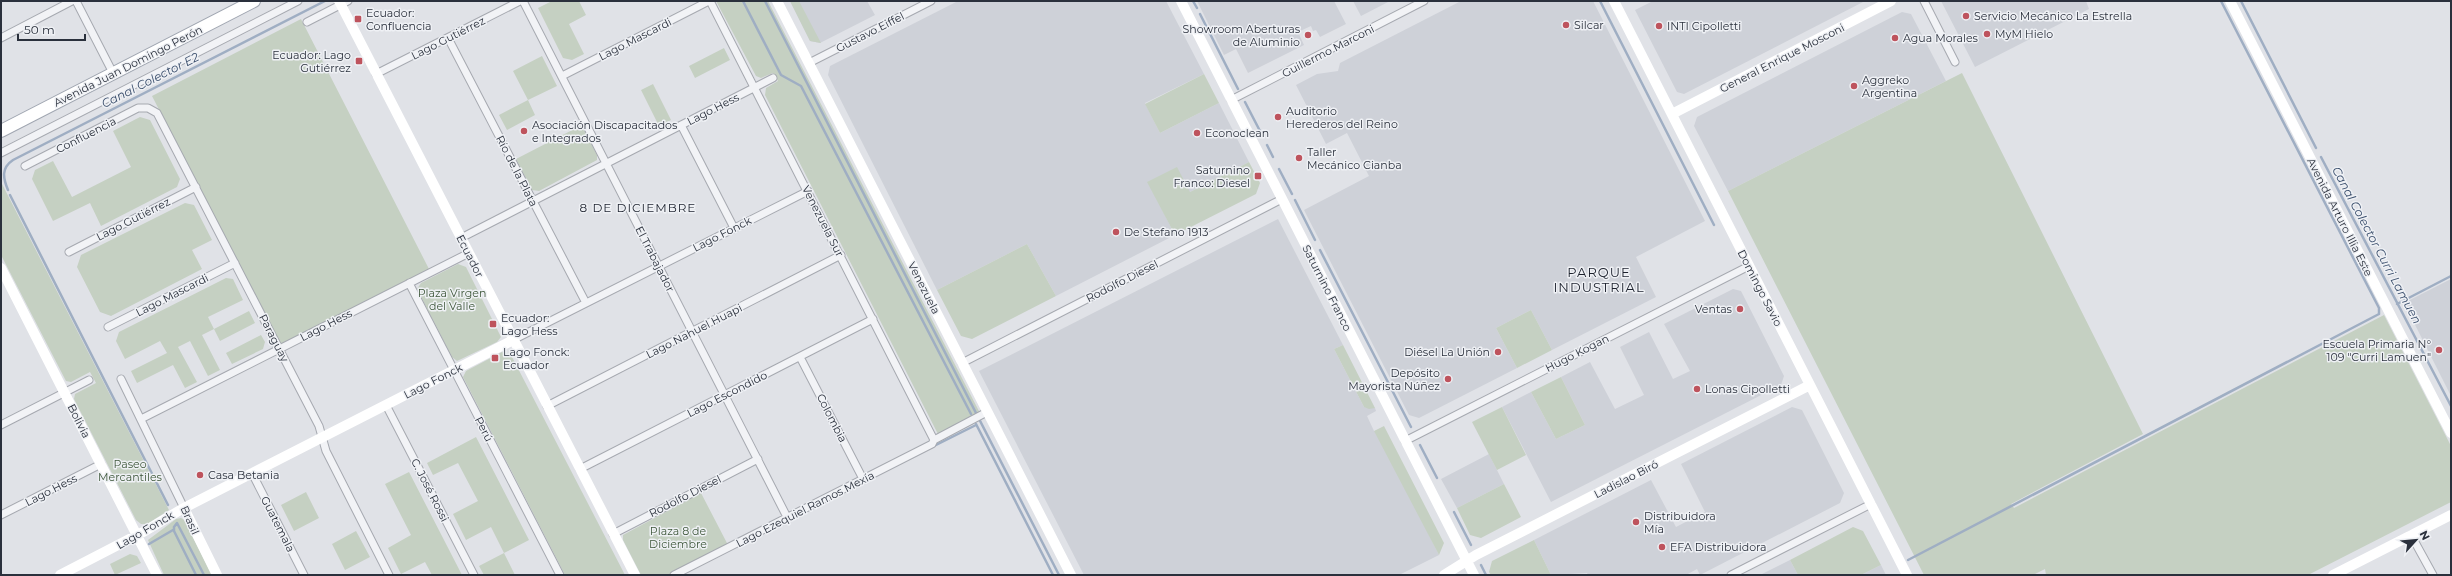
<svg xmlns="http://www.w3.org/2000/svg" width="2452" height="576" font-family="Montserrat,sans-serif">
<rect width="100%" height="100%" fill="#e0e2e7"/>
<!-- built -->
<path fill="#ced1d8" d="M790,1H867L875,15L820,43L810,41Z
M958,1H1166L1204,74L1145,103L1160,133L1219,103L1249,162L1190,192L1148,182L1175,235L1056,296L1027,244L937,290L828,75L830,66Z
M1197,1H1334L1346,24L1320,37L1316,30L1313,31L1311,26L1298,32L1304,45L1248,73L1236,49L1224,55Z
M1353,1H1390L1361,16Z
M1461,1H1593L1705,221L1636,257L1656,297L1552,350L1531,310L1496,328L1517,368L1419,418L1409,415L1304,210L1369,176L1347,133L1326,144L1296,85L1317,74L1338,71L1340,63Z
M1653,1H1865L1684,94L1677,92L1635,10Z
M1941,1H2086L2089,9L1975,67Z
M1902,12L1911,14L1946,81L1728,191L1694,126L1697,117Z
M1278,219L1343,345L1334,349L1364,407L1375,408L1376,411L1367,416L1374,431L1378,432L1439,555L1399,575H1084L979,371Z
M2451,279V396L2404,303Z
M1733,289L1741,291L1784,376L1781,385L1551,502L1502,407L1531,392L1556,439L1585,425L1561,377L1590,362L1615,409L1644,395L1620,347L1649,332L1673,379L1690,371L1664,324Z
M1792,407L1802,410L1844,493L1840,503L1700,575L1697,569L1686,575H1588L1587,573L1551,575L1534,540L1651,480L1676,527L1705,512L1681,464Z
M1489,454L1504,484L1457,508L1441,479Z
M1790,560L1798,575H1760Z
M1881,565L1886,575H1861Z"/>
<!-- green -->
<path fill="#c5d0c2" d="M552,1H579L586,15L569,24L584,54L572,60L563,58L538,8Z
M716,1H768L982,417L940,438L765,95L766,88L778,81L773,73L761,78L756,76Z
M790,1H799L821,43L810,41Z
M301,19L429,269L280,345L152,96Z
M724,48L730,60L695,78L689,66Z
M542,56L557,86L528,100L535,115L507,130L499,115L528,100L513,71Z
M1962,73L2143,434L2011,504L2014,508L2384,315L2451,446V502L2308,575H2046L2045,569L2033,575H1924L1728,191Z
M1204,74L1219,103L1160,133L1145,104Z
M653,84L671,120L659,126L641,90Z
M140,117L150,120L180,179L177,187L101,226L90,203L53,221L32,179L35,170L53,161L72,197L131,167L113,131Z
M582,125L597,155V160L539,191L532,190L516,159Z
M1249,162L1260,183L1256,194L1175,235L1147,182L1177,167L1190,192Z
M1,182L169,510L147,524H141L136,520L74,399L75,394L96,383L90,372L71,382L66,381L1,255Z
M185,203L194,205L212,240L192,250L202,269L111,316L100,312L77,267L81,255Z
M1027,244L1056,296L972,339L961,336L937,290Z
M458,264L466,267L501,337L497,342L457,361L452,357L417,289L421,283Z
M226,278L233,279L243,300L208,317L214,329L249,311L255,323L220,341L214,329L202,335L220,370L208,376L190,341L178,347L197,382L185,388L173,365L137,383L131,371L167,353L160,341L125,359L116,341L119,332Z
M1531,310L1552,350L1517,368L1496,328Z
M261,335L265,342L263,349L232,364L226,353Z
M1343,345L1375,408L1369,409L1364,407L1334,349Z
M502,352L511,355L625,575H565L463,377L466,371Z
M1561,377L1585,425L1556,439L1531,392Z
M1502,407L1526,455L1497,470L1472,422Z
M1384,426L1444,543L1439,555L1374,431Z
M476,437L529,540L504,553L515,575H484L479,566L504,553L491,527L466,540L453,514L478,501L458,463L433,475L427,463Z
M409,472L462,575H432L425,562L401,574L388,548L411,535L385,484Z
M1504,484L1521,517L1481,538L1470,535L1457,508Z
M306,492L319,518L294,531L281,505Z
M701,493L728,545L668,575H641L623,540V535Z
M181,518L184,520L212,575H164L148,540L176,519Z
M1853,527L1863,531L1881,565L1861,575H1798L1790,560Z
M356,531L370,557L345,570L332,544Z
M1534,540L1551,575H1491L1489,572L1492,561Z
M130,554L137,556L141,563L115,575L110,564Z"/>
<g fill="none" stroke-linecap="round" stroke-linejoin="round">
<!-- stream -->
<path stroke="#9faec3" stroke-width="2.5" d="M743,1L781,75L801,86L971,414
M765,1L1059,575
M1193,1L1197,8
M1600,1L1714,225
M2241,1L2316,148
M1200,14L1238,89
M1245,102L1261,133
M1267,145L1273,157
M2321,157L2451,406
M1279,169L1292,194
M8,190C3,178 1,168 13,160L325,1
M10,195L168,505
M1295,200L1315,240
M1320,250L1411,427
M2397,304L2451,276
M976,424L1053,575
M1420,445L1437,478
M932,447L976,425
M1454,512L1471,545
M149,544L173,530
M1908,560L2379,314V308L2221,1
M1481,565L1486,575
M196,575L174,531V527L177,523L204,575"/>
<defs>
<path id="street" d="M76,1L113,73
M523,1L787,517
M1924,1L1955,62
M307,22L348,1
M1,38L72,1
M448,38L586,303
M809,63L931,1
M376,74L520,1
M562,76L709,1
M1231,100L1424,1
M681,125L734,228
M1,153L298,1
M25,166L138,108H148L157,113L319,426L326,451L389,575
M461,238L773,78
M69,252L196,187
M409,283L560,575
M108,327L235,263
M513,340L808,191
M800,357L863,479
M962,363L1282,199
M121,379L184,508
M386,405L474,575
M547,406L841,255
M141,419L469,253
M1,425L89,380
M934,440L987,412
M1405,441L1749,266
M580,469L873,319
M252,473L304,575
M1,515L101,464
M613,534L758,459
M2411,535L2433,575
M674,575L932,444L934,440L710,1
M1731,575L1871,504"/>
<path id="primary" d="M1,131L254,1"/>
</defs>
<!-- street casing -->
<use href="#street" stroke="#a6a9b0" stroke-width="9"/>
<!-- primary casing -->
<use href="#primary" stroke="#a0a6b1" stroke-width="14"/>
<!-- street -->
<use href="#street" stroke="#f2f3f6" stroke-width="7"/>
<!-- secondary -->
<path stroke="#fff" stroke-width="10" d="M339,1L635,575
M777,1L1071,575
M1181,1L1474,575
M1614,1L1907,575
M2230,1L2451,433
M1672,114L1891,1
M1,268L157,575
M184,508L217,575
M60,575L145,531L182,509L513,340
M1444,575L1476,555L1810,385
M2333,575L2451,515"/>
<!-- primary -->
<use href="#primary" stroke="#fff" stroke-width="12"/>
</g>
<!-- markers -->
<g fill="#be535d" stroke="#eff1f5" stroke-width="1.5">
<circle cx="1966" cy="16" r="4"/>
<rect x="354" y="15" width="8" height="8" rx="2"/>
<circle cx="1566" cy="25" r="4"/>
<circle cx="1659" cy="26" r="4"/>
<circle cx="1987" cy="34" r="4"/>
<circle cx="1308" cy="35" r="4"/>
<circle cx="1895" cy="38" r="4"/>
<rect x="355" y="57" width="8" height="8" rx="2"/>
<circle cx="1854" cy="86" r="4"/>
<circle cx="1278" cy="117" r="4"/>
<circle cx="524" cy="131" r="4"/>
<circle cx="1197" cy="133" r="4"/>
<circle cx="1299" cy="158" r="4"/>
<rect x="1254" y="172" width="8" height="8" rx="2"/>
<circle cx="1116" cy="232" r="4"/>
<circle cx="1740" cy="309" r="4"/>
<rect x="489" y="320" width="8" height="8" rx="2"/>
<circle cx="2439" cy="350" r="4"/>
<circle cx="1498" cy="352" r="4"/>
<rect x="491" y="354" width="8" height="8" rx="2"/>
<circle cx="1448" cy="379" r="4"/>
<circle cx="1697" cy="389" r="4"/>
<circle cx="200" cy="475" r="4"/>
<circle cx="1636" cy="522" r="4"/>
<circle cx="1662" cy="547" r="4"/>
</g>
<g text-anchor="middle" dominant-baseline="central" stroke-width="3" stroke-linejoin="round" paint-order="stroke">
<!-- poi labels -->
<g font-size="11" fill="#2a303c" stroke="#eff1f5" text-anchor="start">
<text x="366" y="13">Ecuador:<tspan x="366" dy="13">Confluencia</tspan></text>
<text x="1974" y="16">Servicio Mecánico La Estrella</text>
<text x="1574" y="25">Silcar</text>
<text x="1667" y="26">INTI Cipolletti</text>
<text x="1300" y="29" text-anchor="end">Showroom Aberturas<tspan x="1300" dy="13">de Aluminio</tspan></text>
<text x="1995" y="34">MyM Hielo</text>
<text x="1903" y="38">Agua Morales</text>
<text x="351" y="55" text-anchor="end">Ecuador: Lago<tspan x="351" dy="13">Gutiérrez</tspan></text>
<text x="1862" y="80">Aggreko<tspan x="1862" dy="13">Argentina</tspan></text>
<text x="1286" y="111">Auditorio<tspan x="1286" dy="13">Herederos del Reino</tspan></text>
<text x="532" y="125">Asociación Discapacitados<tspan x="532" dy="13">e Integrados</tspan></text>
<text x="1205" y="133">Econoclean</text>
<text x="1307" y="152">Taller<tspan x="1307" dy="13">Mecánico Cianba</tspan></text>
<text x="1250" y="170" text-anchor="end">Saturnino<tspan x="1250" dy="13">Franco: Diesel</tspan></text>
<text x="1124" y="232">De Stefano 1913</text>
<text x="1732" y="309" text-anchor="end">Ventas</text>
<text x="501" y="318">Ecuador:<tspan x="501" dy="13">Lago Hess</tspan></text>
<text x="2431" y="344" text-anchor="end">Escuela Primaria N°<tspan x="2431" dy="13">109 "Curri Lamuen"</tspan></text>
<text x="503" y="352">Lago Fonck:<tspan x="503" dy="13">Ecuador</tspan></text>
<text x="1490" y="352" text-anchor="end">Diésel La Unión</text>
<text x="1440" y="373" text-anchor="end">Depósito<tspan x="1440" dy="13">Mayorista Núñez</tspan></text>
<text x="1705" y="389">Lonas Cipolletti</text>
<text x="208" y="475">Casa Betania</text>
<text x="1644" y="516">Distribuidora<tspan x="1644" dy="13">Mía</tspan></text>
<text x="1670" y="547">EFA Distribuidora</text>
</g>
<!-- street labels -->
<g font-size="11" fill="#2a303c" stroke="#eff1f5">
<text transform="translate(870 32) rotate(-27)">Gustavo Eiffel</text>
<text transform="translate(448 38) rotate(-27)">Lago Gutiérrez</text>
<text transform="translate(635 39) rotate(-27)">Lago Mascardi</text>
<text transform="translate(1328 51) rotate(-27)">Guillermo Marconi</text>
<text transform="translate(1782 58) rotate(-27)">General Enrique Mosconi</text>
<text transform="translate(128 66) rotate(-27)">Avenida Juan Domingo Perón</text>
<text transform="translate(713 109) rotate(-27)">Lago Hess</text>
<text transform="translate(86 135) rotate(-27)">Confluencia</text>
<text transform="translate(517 171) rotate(63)">Río de la Plata</text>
<text transform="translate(2340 217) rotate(63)">Avenida Arturo Illia Este</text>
<text transform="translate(133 219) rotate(-27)">Lago Gutiérrez</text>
<text transform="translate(823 221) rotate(63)">Venezuela Sur</text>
<text transform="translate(722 234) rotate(-27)">Lago Fonck</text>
<text transform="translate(470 256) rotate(63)">Ecuador</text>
<text transform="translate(655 259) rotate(63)">El Trabajador</text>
<text transform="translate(1122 281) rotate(-27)">Rodolfo Diesel</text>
<text transform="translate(924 288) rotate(63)">Venezuela</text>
<text transform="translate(1327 288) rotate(63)">Saturnino Franco</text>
<text transform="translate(1760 288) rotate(63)">Domingo Savio</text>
<text transform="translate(172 295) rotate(-27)">Lago Mascardi</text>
<text transform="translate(326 325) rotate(-27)">Lago Hess</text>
<text transform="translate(694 331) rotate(-27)">Lago Nahuel Huapi</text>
<text transform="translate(274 338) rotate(63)">Paraguay</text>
<text transform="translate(1577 353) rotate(-27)">Hugo Kogan</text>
<text transform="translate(433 381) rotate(-27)">Lago Fonck</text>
<text transform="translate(727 394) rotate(-27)">Lago Escondido</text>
<text transform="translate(832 418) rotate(63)">Colombia</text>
<text transform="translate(79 421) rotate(63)">Bolivia</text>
<text transform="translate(484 429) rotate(63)">Perú</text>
<text transform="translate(1626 479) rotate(-27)">Ladislao Biró</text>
<text transform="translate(51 490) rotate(-27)">Lago Hess</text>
<text transform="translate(430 490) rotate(63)">C. José Rossi</text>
<text transform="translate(685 496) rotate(-27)">Rodolfo Diesel</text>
<text transform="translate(805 509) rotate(-27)">Lago Ezequiel Ramos Mexía</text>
<text transform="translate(190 520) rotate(66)">Brasil</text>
<text transform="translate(278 524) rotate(63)">Guatemala</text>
<text transform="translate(145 530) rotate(-30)">Lago Fonck</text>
</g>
<!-- park labels -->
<g font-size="11" fill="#3d5639" stroke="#eff1f5">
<text x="452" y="293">Plaza Virgen<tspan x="452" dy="13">del Valle</tspan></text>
<text x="130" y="464">Paseo<tspan x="130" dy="13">Mercantiles</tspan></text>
<text x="678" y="531">Plaza 8 de<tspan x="678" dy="13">Diciembre</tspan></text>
</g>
<!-- water labels -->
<g font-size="12" font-style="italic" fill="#394d6b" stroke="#eff1f5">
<text transform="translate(150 80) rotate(-27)">Canal Colector E2</text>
<text transform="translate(2377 245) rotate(62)">Canal Colector Curri Lamuen</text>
</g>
<!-- neighbourhood labels -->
<g font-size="12" letter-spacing="1" fill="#1c212d" stroke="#eff1f5">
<text x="638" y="207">8 DE DICIEMBRE</text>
</g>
<!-- quarter labels -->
<g font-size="13" letter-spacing="1" fill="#1c212d" stroke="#eff1f5">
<text x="1599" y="272">PARQUE<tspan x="1599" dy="15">INDUSTRIAL</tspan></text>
</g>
</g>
<!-- border -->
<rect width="2452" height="576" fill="none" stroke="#2a303c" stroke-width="4"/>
<!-- north arrow -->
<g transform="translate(2416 540) rotate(63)" stroke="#eff1f5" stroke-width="3" paint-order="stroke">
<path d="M0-3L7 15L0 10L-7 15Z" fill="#2a303c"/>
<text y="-6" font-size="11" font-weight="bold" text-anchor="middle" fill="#2a303c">N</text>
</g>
<!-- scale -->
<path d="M18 34v6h67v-6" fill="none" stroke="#2a303c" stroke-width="2"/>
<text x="24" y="34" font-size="12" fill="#2a303c" stroke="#eff1f5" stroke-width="3" paint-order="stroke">50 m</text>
</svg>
